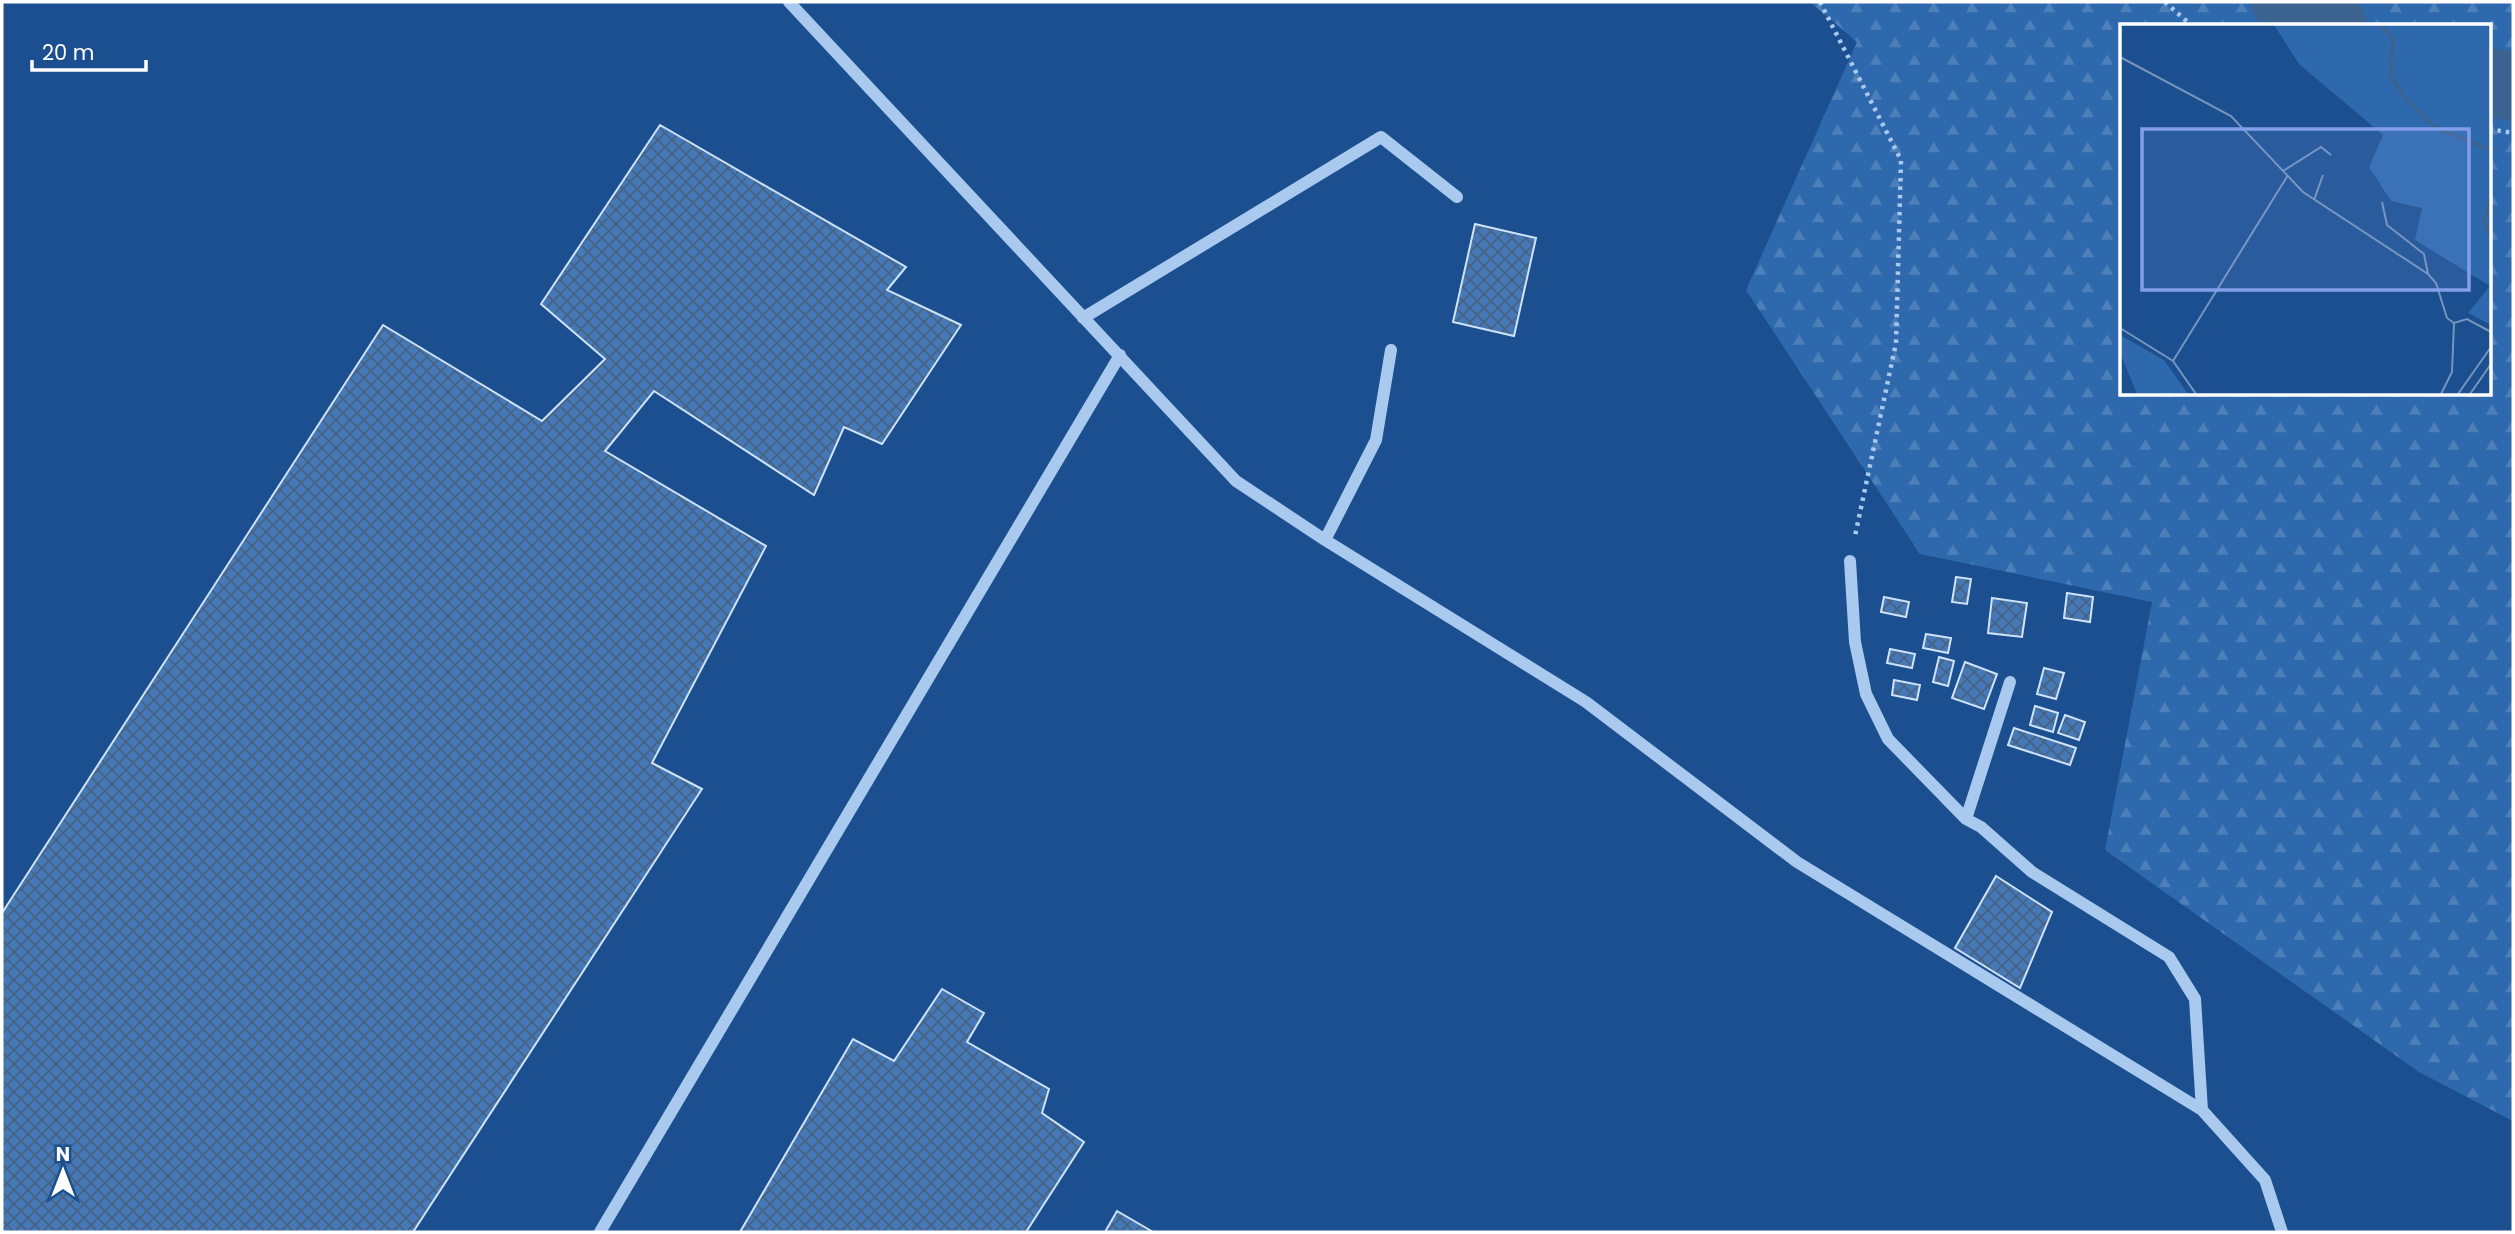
<svg xmlns="http://www.w3.org/2000/svg" width="2515" height="1234" font-family="Poppins,sans-serif">
<defs>
<pattern id="forest-firs" width="22" height="20" patternUnits="userSpaceOnUse" patternTransform="scale(1.75)"><rect width="22" height="20" fill="#2e69ad"/><path d="M5 1l3.5 6h-7zM16 11l3.5 6h-7z" fill="#4d80b9"/></pattern>
<pattern id="building-cross-hatch" width="8" height="8" patternUnits="userSpaceOnUse" patternTransform="scale(1.75)"><rect width="8" height="8" fill="#4478b7"/><path d="M0 0l8 8M0 8l8-8" fill="none" stroke="#486282"/></pattern>
</defs>
<rect width="100%" height="100%" fill="#1b4f8f"/>
<!-- forest -->
<path fill="url(#forest-firs)" fill-rule="evenodd" d="M1810,2H2513V1121L2419,1072L2105,850L2152,602L1920,554L1746,290L1857,42ZM2121,26H2489V394H2121Z"/>
<g fill="none" stroke-linecap="round" stroke-linejoin="round">
<!-- river -->
<path stroke="#3c6290" stroke-width="68" d="M2286,2L2333,26
M2489,82L2513,87"/>
</g>
<!-- building -->
<path fill="url(#building-cross-hatch)" stroke="#cfe3fa" stroke-width="2" d="M660,125L906,267L887,290L961,325L882,444L844,427L814,495L654,391L605,451L766,546L652,763L702,789L413,1232H2V913L383,325L542,421L605,359L541,304Z
M1475,224L1536,238L1514,336L1453,322Z
M1956,577L1971,579L1967,604L1952,602Z
M2067,593L2093,597L2090,622L2064,618Z
M1884,597L1909,602L1906,617L1881,612Z
M1992,598L2027,603L2022,637L1988,633Z
M1926,634L1951,638L1948,653L1923,648Z
M1890,649L1915,654L1912,668L1887,663Z
M1939,657L1954,661L1948,686L1933,682Z
M1965,662L1997,674L1984,709L1952,698Z
M2044,668L2064,673L2056,699L2037,694Z
M1894,680L1920,685L1917,700L1892,695Z
M2035,706L2058,713L2053,732L2030,725Z
M2065,715L2085,722L2079,740L2058,733Z
M2014,728L2076,748L2070,765L2008,745Z
M1996,876L2052,912L2020,988L1955,948Z
M942,989L984,1013L967,1042L1049,1089L1042,1113L1084,1142L1026,1232H740L853,1039L894,1061Z
M1117,1211L1153,1232H1105Z"/>
<g fill="none" stroke-linecap="round" stroke-linejoin="round">
<!-- path -->
<path stroke="#a9c9ee" stroke-width="4.5" stroke-dasharray="3.5 5" stroke-linecap="butt" d="M1820,2L1901,160L1896,343L1855,536
M2165,2L2192,26
M2489,129L2513,133"/>
<!-- minor -->
<path stroke="#a9c9ee" stroke-width="12" d="M789,2L1236,481L1325,540L1586,702L1797,862L2202,1110L2265,1180L2282,1232
M1083,318L1381,137L1457,197
M1325,540L1376,440L1391,350
M1850,561L1855,642L1866,694L1888,739L1966,819L1981,827L2032,872L2169,957L2195,999L2202,1110
M1966,819L2010,682
M600,1232L1120,355"/>
</g>
<!-- overview -->
<g transform="translate(2120 24)">
<rect width="371" height="371" fill="#1b4f8f"/>
<path d="M154,1H371V301L348,289L370,262L295,216L302,184L271,177L249,143L263,111L179,40ZM0,311L44,336L68,370H17L0,329Z" fill="#2e69ad"/>
<path fill="none" stroke="#3c6290" stroke-width="3.5" d="M261,1L273,15L270,51L285,74L314,103L371,126M371,170L364,200L371,212"/>
<path fill="none" stroke="#7695bc" stroke-width="2" d="M0,33L111,92L183,168L308,250L316,259L327,294L334,299L347,295L371,308M163,147L201,123L211,131M194,176L203,151M262,178L267,201L304,230L308,250M0,304L53,337L76,370M53,337L168,151M321,370L332,348L334,299M338,370L371,323M350,370L371,340"/>
<path fill="#839eea" fill-opacity="0.15" stroke="#839eea" stroke-width="3.5" d="M22,105H349V266H22Z"/>
<rect width="371" height="371" fill="none" stroke="#fff" stroke-width="3.5"/>
</g>
<!-- border -->
<rect width="2515" height="1234" fill="none" stroke="#ffffff" stroke-width="7"/>
<!-- north arrow -->
<g transform="translate(63 1171)" stroke="#1b4f8f" stroke-width="5" paint-order="stroke">
<path d="M0-5L12 26L0 18L-12 26Z" fill="#ffffff"/>
<text y="-10" font-size="19" font-weight="bold" text-anchor="middle" fill="#ffffff">N</text>
</g>
<!-- scale -->
<path d="M32 60v10h114v-10" fill="none" stroke="#ffffff" stroke-width="3.5"/>
<text x="42" y="60" font-size="21" fill="#ffffff" stroke="#1b4f8f" stroke-width="5" paint-order="stroke">20 m</text>
</svg>
